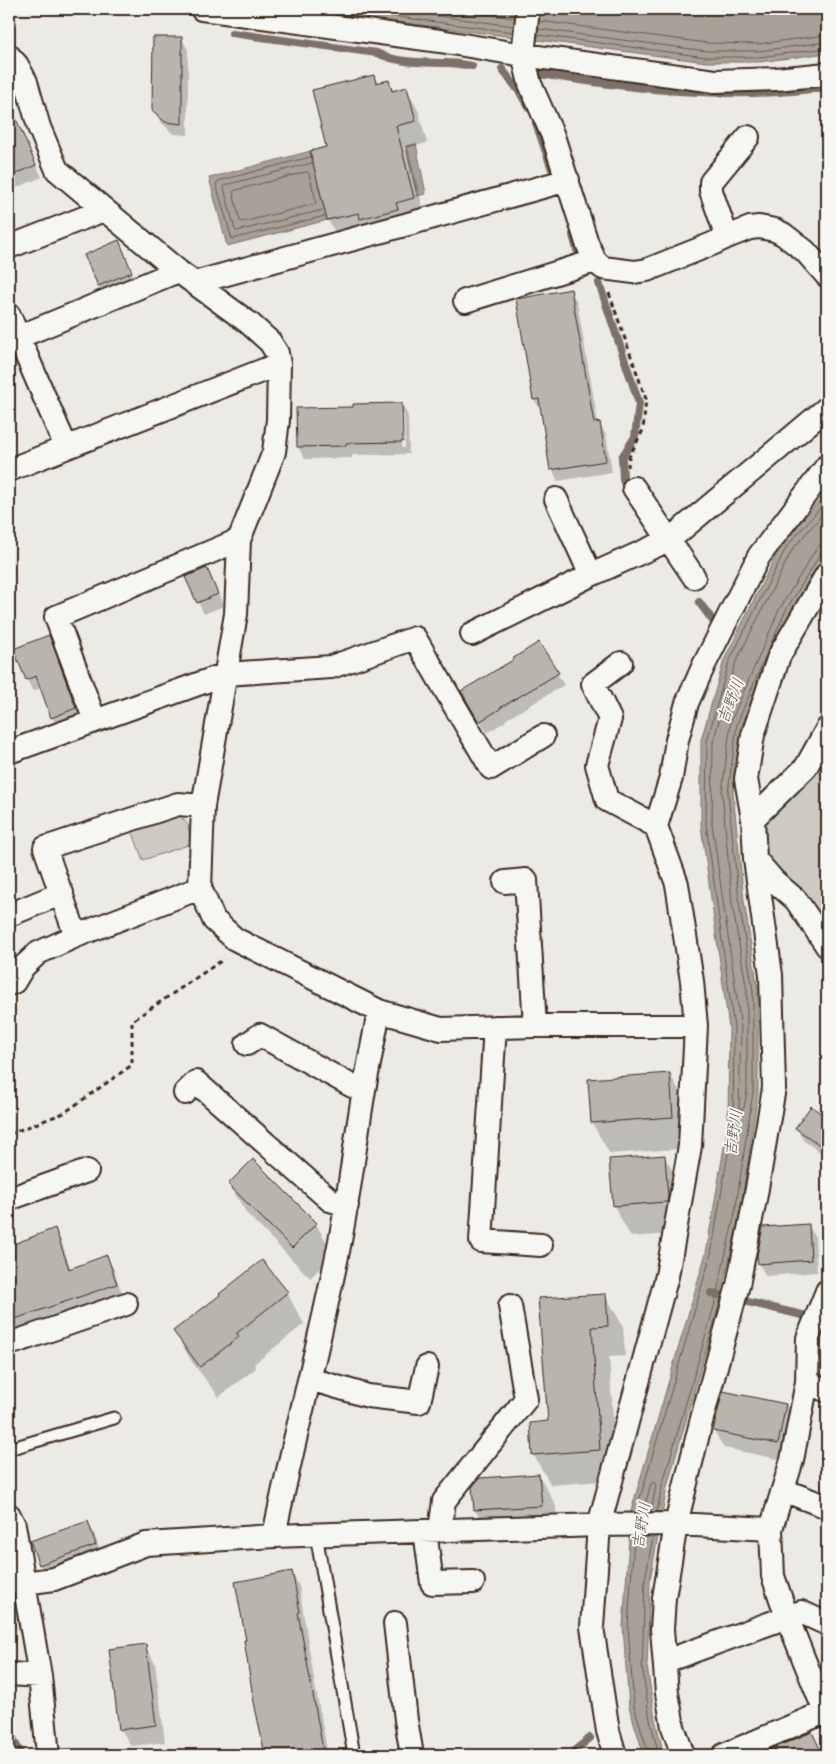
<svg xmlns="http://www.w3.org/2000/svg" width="836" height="1764" font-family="'Gochi Hand','Klee One',sans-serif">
<rect width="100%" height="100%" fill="#ebeae5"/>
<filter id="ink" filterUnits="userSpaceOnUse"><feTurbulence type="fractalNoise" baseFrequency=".02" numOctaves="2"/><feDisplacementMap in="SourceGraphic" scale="10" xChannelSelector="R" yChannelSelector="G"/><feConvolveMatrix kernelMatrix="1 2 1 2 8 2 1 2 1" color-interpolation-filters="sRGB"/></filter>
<g filter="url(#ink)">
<!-- green -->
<path fill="#cdcac4" stroke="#847a71" d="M827,745V929L803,895L767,855L764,820Z
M180,815L188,825L191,844L143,860L131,828Z"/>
<!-- water -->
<path fill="#a8a198" stroke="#7c7167" d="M298,9H827V53L759,62H706Z
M416,144L426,194L417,196L406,146Z
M322,148L339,217L227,246L209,178Z
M827,492V552L789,615L742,725L733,793L744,901L758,990V1092L740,1214L717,1311L667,1487L650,1580L647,1666L655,1719L664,1755H644L629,1707L623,1627L631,1511L706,1253L728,1124L729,1028L701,825V740L724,660L782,543Z"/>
<!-- shadow -->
<path fill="#0003" fill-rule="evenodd" d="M182,38L188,50V135L173,134L160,121L153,109Z
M373,76L378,84L389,82L394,91L406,88L418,110L427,143L408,148L426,220L340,241L328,220V148Z
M22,134L42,177L9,191V140Z
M118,242L137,284L105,297L99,286Z
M570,291L577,302L598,423H599L606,435L612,472L558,481L552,469L542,411L534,400L517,300Z
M402,404L408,416L409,454L352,455V458L305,459L298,447L297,409L354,408ZM401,414H404L405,448H402Z
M206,569L224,606L204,614L198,602Z
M48,636L55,648L82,720L59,729L52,717L42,688L33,691L27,680L14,650Z
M557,674L564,685L505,720L506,721L487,733L463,691Z
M670,1074L687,1105L690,1148L610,1154L592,1123Z
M811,1108L827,1119V1157L803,1140L797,1128Z
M664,1156L682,1187L684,1233L631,1237L614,1206Z
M253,1160L316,1224L334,1255L310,1278L247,1214L229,1184Z
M808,1225L815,1237L817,1272L766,1276L759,1264Z
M55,1230L61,1241L71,1269L106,1257L113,1268L123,1296L9,1335V1247Z
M287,1293L304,1324L254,1364L256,1368L219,1397L192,1362L175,1332Z
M605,1295L623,1326L625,1356L609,1357L617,1480L551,1485L533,1454L549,1423Z
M786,1405L796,1423L788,1461L724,1448L714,1431Z
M539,1475L556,1506L558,1536L492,1541L475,1510Z
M88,1522L94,1534L102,1556L46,1576L40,1564Z
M292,1573L299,1586L315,1685L328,1755H266L255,1696Z
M145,1646L155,1663L165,1742L131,1746L121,1729Z
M811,1733L823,1755H760Z"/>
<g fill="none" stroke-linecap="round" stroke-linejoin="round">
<!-- shore -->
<path stroke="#675a4f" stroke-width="1" d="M336,9L513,32
M385,9L514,26
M442,9L514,18
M539,21L707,43L758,44L827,35
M538,29L707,51H759L827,42
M538,35L706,57H759L827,48
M310,157L218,181L216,184L232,239L325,216
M312,163L225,185L224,188L235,230L237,231L323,210
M307,172L309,174L316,201L315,204L243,222L240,221L233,193L234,191Z
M827,509L792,550L735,664L713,742L712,824L741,1027L739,1108L742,1110L744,1108L747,1091V991L732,903L722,792L731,721L779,610L816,549L820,545L827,544
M770,646L785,612L821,553L827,550
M636,1512L711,1254L733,1124L734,1028L706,824L707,741L729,662L787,546L827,500
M643,1512L651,1484L654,1482L656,1485L651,1512
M657,1512L662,1486L713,1310L735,1213L753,1092V991L739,902L728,793L737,724L765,657
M634,1537L628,1627L634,1706L649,1755
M653,1537L645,1580L642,1666L650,1720L659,1755"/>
<!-- stream -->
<path stroke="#7c7167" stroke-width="8" d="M232,33L377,53C400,64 423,62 448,63C456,63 464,65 472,66
M502,69L519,91L529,108
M540,74C635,89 731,101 827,87
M536,123L556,181
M573,235L577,250L581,258
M599,283L639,403L635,437L622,457L623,479L627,492
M699,602L716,625
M711,1293L806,1316L827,1325
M9,1736L13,1738L21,1755
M569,1755L590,1738"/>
</g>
<!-- building -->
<path fill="#bab4ae" stroke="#3b2a1e" d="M153,37H182V124L165,122L152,110Z
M374,75L376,83L389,80L392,91L407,87L416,121L396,126L414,198L396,203L398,209L360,219L359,213L327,220L310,151L326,147L312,90Z
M9,102L36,165L9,177Z
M119,240L132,272L98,286L84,255Z
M571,289L594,423L600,422L606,461L550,470L539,399L533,400L516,299Z
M402,403L403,442L346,443V446L297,447L296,408L353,407V404Z
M207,568L218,594L197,603L185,577Z
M49,635L76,708L51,718L36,676L26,680L13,649Z
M539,642L559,673L500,708V709L479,722L461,691L513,660L512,659Z
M670,1073L673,1117L591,1123L588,1079Z
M811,1106L827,1118V1150L795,1128Z
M665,1155L668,1197L667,1202L613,1206L609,1159Z
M253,1159L317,1223L292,1248L228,1184Z
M809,1224L811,1260L758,1264L757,1255L763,1227Z
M55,1228L69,1269L107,1255L117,1284L9,1321V1246Z
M262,1260L288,1292L237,1333L239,1337L200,1367L173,1331L220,1295L219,1294Z
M606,1294L608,1326L592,1327L600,1450L532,1455L530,1423L548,1421L538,1298Z
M723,1391L786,1404L778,1444L713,1431Z
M539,1474L542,1506L474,1510L472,1487L480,1478Z
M88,1521L96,1545L39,1565L30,1541Z
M292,1571L300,1612L298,1613L324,1755H265L253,1697L244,1640H246L235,1582Z
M146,1644L156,1725L119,1730L109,1649Z
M812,1732L820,1749L806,1755H757Z"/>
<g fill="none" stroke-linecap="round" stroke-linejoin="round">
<defs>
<path id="lane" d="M9,1449L114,1418
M316,1534L354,1755"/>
<path id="street" d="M202,9L440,41L523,55L715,81L776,79L827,74
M528,9L523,55L530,84L553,136L587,243L595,261L603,268L634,272L647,270L712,244L727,237L750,228L759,227L775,230L783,234L805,251L827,276
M9,56L17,65L26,82L39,127L57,170L178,271L249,323L270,342L277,353L279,364L278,420L274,452L239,540L236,614L203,806L200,888L214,920L235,939L379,1011L441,1029L535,1026H696
M727,237L711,191V182L748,137
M9,247L104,210
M194,283L568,180
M465,301L595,261
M9,315L66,447
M9,341L178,271
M9,470L279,364
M634,488L669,540L827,408
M556,499L591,575
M239,540L56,617L95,721L226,674L331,667L415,638L491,768L543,736
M472,634L591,575L669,540L694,577
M621,663L593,684L610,719L597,765L607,800L656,826
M9,752L95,721
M753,819L806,767L827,729
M755,859L773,880L796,900L827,946
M505,882L526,880L535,1026
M9,915L62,893
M76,936L45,848L178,804L203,806
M9,984L14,982L23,967L38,953L76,936L200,888
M495,1027L481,1241L541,1245
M247,1044L260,1035L352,1086L364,1089
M185,1093L196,1082L330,1200L347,1205
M9,1199L87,1171
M827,1291L808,1338L807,1382L792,1460L771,1529L773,1576L787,1617L827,1717
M9,1344L126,1304
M310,1379L368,1396L419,1402L427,1367
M807,1382L827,1391
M783,1490L827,1507
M9,1515L14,1525L40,1676L48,1755
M440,1530L444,1501L526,1399L510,1306
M425,1531L432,1583L473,1582
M274,1536C293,1440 319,1346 338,1251C349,1197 355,1143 364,1090C369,1063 374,1037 379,1011
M9,1582L24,1583L54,1579L146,1544L274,1536L599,1525L676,1524L771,1529
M395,1623L406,1720L412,1755
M666,1661L801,1612L827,1624
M9,1674L40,1676
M615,1755L608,1731L592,1627L599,1525L667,1276L690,1146L696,1026L692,981L677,884L656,826L671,778L677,740L687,703L704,665L759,556L827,466
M683,1755L673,1727L667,1693L662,1629L664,1598L676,1524L700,1426L738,1285L756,1194L774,1088L771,975L755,859L753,819L746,779L753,735L779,656L827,574
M724,1755L825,1712"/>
</defs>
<!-- lane casing -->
<use href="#lane" stroke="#3b2a1e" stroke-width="15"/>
<!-- street casing -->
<use href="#street" stroke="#3b2a1e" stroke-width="26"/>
<!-- path -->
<path stroke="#3b2a1e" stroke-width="3" stroke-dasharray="5 4" stroke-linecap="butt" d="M609,293L646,399L643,430L629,457L628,467
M9,1134L64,1113L132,1065V1021L224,959"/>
<!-- lane -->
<use href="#lane" stroke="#f6f6f2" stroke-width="11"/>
<!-- street -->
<use href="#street" stroke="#f6f6f2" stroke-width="22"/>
</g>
</g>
<g text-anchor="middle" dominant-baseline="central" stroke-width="4" stroke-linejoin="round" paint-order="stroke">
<!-- water labels -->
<g font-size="16" font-style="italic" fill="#615449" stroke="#f6f6f2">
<text transform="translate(733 702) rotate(-69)">吉野川</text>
<text transform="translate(736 1133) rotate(-82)">吉野川</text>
<text transform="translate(644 1526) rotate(-81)">吉野川</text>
</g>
</g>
<!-- margin -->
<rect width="836" height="1764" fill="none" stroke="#f6f6f2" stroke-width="30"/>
<rect x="15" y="15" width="806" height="1734" fill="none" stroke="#3b2a1e" stroke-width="2" filter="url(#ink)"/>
</svg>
